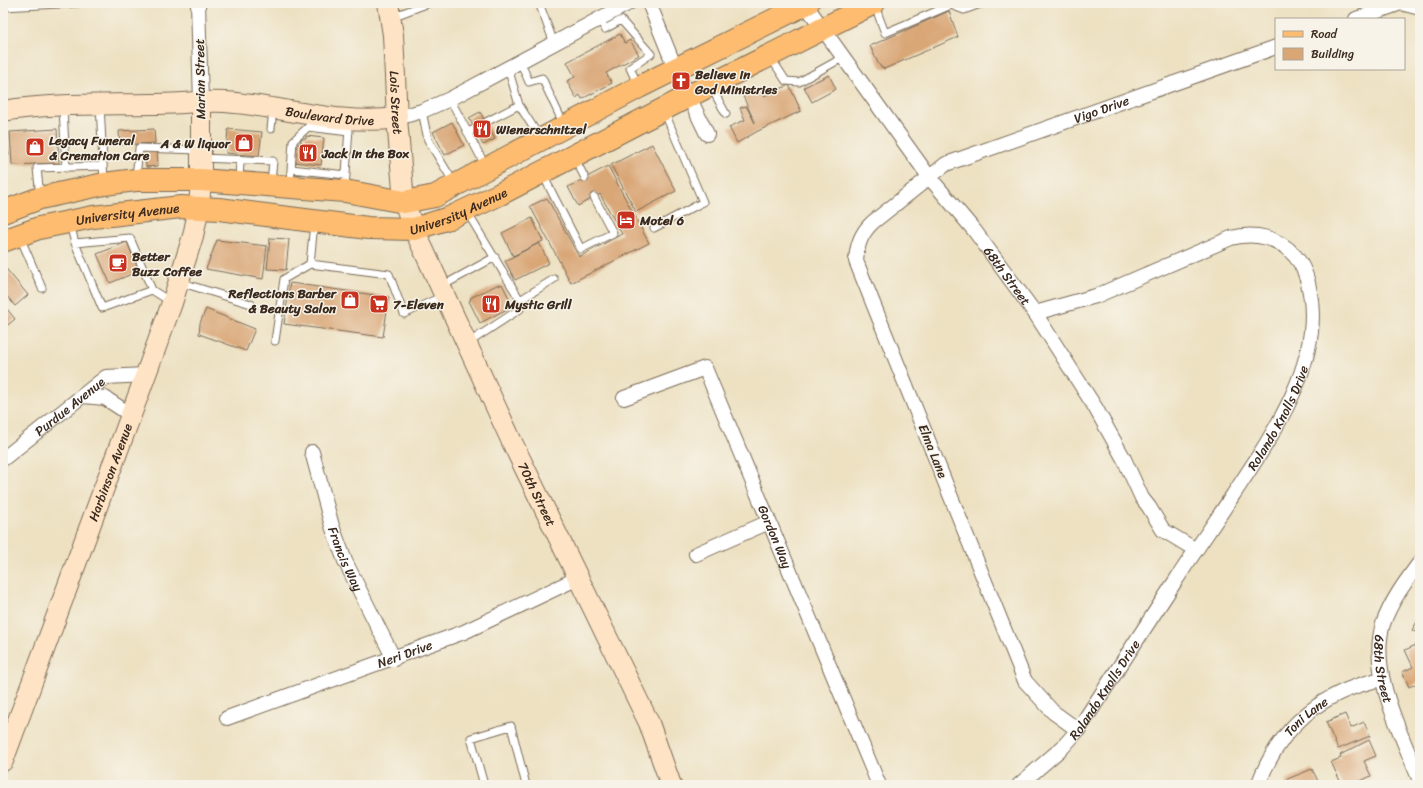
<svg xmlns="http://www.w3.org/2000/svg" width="1423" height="788" font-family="Sriracha,sans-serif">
<rect width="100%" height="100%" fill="#f7f3e8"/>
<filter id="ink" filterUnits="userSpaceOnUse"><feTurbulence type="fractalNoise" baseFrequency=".025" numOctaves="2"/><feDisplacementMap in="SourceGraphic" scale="8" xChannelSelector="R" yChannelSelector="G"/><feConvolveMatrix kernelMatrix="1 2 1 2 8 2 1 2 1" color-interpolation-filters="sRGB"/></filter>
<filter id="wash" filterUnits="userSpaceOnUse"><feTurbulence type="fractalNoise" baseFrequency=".012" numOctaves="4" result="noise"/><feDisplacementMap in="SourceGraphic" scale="16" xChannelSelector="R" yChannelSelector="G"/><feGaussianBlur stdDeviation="0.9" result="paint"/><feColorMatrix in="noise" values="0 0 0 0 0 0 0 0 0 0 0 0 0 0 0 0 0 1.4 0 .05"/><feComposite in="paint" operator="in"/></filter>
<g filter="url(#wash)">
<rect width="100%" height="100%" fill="#ede1c2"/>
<g id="blocks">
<!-- building -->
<path fill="#d9a676" d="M949,11L958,37L884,69L879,65L870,46Z
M620,34L625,43L630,40L639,55L606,73L612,83L582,99L580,95L576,98L567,81L575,77L567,62Z
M829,75L836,89L812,102L804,87Z
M789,85L801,111L758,131L737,143L729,127L745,120L740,108L746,106L755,123L743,96L759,90L764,96Z
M480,112L495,139L483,145L469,118Z
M452,122L464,145L445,155L433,132Z
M57,129L59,163L12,165L10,132Z
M154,129L155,143L120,145L119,131Z
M228,129L262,132L259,156L226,153Z
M306,136L324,138L321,165L293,162L295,144H301V139H306Z
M3,139H4L9,155L3,157Z
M652,144L676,191L636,212L611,165Z
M145,151H157L158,166L146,167Z
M608,166L649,243L571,283L530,206L547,198L579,257L622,234L600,194L578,206L568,187Z
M532,218L543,241L513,256L502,233Z
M270,238L289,239L286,270L267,269Z
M217,240L267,246L263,279L206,269Z
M127,242L139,271L110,283L97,254Z
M539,243L549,263L515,280L505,261Z
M3,265L28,295L15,306L3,291Z
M290,283L389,297L383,337L284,324Z
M499,284V286L502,284L513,306L480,323L469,301L471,300L470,298Z
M3,304L15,319L3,329Z
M206,309L255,329L246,351L199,334L200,323Z
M1420,617V635L1412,630Z
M1420,643V682L1409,687L1402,672L1413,667L1405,650Z
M1345,714L1351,728L1364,722L1370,736L1338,749L1326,722Z
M1369,740L1376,756L1364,761L1371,776L1352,785H1342L1331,762L1341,758L1340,755Z
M1312,769L1320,785H1287L1285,780Z"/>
</g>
</g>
<g filter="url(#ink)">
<use href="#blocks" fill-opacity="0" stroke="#796a57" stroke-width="1"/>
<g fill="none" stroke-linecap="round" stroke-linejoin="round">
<defs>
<path id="lane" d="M539,3L554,43
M875,6L885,33L951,5L964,10L983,3
M3,7L78,3
M392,17L429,3
M599,18L605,29L621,20L651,54L630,68L638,85
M771,58L786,81L799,82L844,57
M520,61L529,82L542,78L564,125
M508,68L519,105L540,138
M711,87L726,114
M450,99L486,167
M100,105L104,182
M63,107L66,168
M422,111L428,140L454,183
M486,122L519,105
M271,129L273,110
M467,132L475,129
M574,157L585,178
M201,158L273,161L271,183
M291,169L346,175
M543,175L581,249L613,233L594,197
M136,177L139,148L199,150
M239,182L240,160
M290,185L293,141L308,127L349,132
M345,189L349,128
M40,197L37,168L103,166
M467,212L520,300L554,279
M314,223L310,264L389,274L404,314L443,296
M70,224L75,243
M654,228L703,202L664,111
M20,237L42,288
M179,282L251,304
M442,286L495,257
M152,290L102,308L75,243L130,238L152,290L171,302
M275,341L284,279L310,264
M468,343L520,309V300
M484,785L471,738L511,726L526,785"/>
<g id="street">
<path d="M198,3L201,102"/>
<path d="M649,3L676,70L707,134"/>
<path id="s1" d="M805,4L930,178L974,230L1035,313L1095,407L1124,459L1142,498L1149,507L1163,530L1196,550"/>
<path d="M1356,19L1401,3L1420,8"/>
<path d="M397,118L422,111L450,99L629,3"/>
<path d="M83,396L105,398L131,415"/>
<path id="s2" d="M624,398L705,368L879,785"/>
<path id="s3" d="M312,452L332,526L345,561L394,659"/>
<path id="s4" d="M3,459L106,377L145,375"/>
<path d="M696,554L769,522"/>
<path id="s5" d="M1420,562C1406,581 1391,601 1383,624C1368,673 1403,737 1420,781"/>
<path id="s6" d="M227,718L464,632L578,578"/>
<path id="s7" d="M1078,730L1053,712L1025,681L856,261C857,245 861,233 873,222L946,164L1276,47"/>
<path id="s8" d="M1019,785L1063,747L1078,730C1111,680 1143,630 1176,580C1194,552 1214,524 1233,495C1270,439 1323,364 1310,293C1308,280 1304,266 1295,256C1279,237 1255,232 1231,238L1096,296L1035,313"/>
<path id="s9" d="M1258,785C1280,726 1321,692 1382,679"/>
</g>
<g id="secondary">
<path id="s10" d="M388,3L393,35L397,118L404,202L414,229L512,442L649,723L671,785"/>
<path id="s11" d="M3,111C49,103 105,105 152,104C176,104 201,101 225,102C282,106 340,126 397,118"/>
<path id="s12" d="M3,761L131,415L172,303L193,236L199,207L201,180V102"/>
</g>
<g id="primary">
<path d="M3,212L40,198L104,184L136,180H201L304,188L345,191L404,202L435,196L639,87L808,3"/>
<path id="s13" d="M3,241L39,228L93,217L181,207L219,209L368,228L414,229L449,218L500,194L689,96L874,3"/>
</g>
</defs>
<!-- lane casing -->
<use href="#lane" stroke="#796a57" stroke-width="9"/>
<!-- street casing -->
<use href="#street" stroke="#796a57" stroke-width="16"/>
<!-- secondary casing -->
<use href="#secondary" stroke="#796a57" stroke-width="22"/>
<!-- primary casing -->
<use href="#primary" stroke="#796a57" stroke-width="24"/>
<!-- lane -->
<use href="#lane" stroke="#fff" stroke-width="7"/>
<!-- street -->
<use href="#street" stroke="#fff" stroke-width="14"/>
<!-- secondary -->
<use href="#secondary" stroke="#fee4c5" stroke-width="20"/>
<!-- primary -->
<use href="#primary" stroke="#fdbc6f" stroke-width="22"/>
</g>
</g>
<!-- icons -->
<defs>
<symbol id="church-square" viewBox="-11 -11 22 22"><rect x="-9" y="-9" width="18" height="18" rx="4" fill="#c8321e" stroke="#f7f3e8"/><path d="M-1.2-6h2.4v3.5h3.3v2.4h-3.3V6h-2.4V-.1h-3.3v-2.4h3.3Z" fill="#fff"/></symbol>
<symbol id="restaurant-square" viewBox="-11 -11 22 22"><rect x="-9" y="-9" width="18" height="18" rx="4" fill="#c8321e" stroke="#f7f3e8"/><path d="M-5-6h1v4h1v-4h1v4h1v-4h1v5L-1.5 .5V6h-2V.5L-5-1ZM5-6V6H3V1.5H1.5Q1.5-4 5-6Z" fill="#fff"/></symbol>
<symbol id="shop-square" viewBox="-11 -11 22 22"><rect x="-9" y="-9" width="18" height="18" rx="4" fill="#c8321e" stroke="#f7f3e8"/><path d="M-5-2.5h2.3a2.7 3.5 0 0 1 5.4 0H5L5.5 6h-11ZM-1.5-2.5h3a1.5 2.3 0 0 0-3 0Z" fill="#fff"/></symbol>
<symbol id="hotel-square" viewBox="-11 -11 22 22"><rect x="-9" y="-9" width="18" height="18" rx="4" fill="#c8321e" stroke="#f7f3e8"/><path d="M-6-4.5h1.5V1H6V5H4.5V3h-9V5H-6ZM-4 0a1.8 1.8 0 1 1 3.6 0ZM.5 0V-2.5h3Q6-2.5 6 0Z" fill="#fff"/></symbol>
<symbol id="cafe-square" viewBox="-11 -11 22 22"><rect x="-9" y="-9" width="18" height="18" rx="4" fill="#c8321e" stroke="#f7f3e8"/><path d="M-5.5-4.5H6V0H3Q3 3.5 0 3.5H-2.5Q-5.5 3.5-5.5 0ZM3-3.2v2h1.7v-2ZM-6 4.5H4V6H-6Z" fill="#fff"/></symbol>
<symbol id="supermarket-square" viewBox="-11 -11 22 22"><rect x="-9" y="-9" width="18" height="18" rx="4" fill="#c8321e" stroke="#f7f3e8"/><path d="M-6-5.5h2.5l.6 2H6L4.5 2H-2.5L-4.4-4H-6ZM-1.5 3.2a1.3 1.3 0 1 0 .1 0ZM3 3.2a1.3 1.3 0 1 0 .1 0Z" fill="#fff"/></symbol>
</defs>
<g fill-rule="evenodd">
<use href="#church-square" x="670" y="70" width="22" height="22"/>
<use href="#restaurant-square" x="471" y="118" width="22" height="22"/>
<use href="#shop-square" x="233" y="132" width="22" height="22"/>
<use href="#shop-square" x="24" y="136" width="22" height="22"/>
<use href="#restaurant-square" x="297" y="142" width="22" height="22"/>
<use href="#hotel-square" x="615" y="209" width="22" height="22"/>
<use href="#cafe-square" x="107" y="252" width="22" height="22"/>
<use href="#shop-square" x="339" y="289" width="22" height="22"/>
<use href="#supermarket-square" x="368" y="293" width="22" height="22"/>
<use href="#restaurant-square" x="480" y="293" width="22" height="22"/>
</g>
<g text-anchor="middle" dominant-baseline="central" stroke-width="3" stroke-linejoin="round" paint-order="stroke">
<!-- poi labels -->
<g font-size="13" font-weight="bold" fill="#3b2a1e" stroke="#f7f3e8" text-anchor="start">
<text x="695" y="74">Believe in<tspan x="695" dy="15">God Ministries</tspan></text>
<text x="496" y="129">Wienerschnitzel</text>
<text x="49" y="140">Legacy Funeral<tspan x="49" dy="15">&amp; Cremation Care</tspan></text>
<text x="230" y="143" text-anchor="end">A &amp; W liquor</text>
<text x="322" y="153">Jack in the Box</text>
<text x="640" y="220">Motel 6</text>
<text x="132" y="256">Better<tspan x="132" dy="15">Buzz Coffee</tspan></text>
<text x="336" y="293" text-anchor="end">Reflections Barber<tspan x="336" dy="15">&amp; Beauty Salon</tspan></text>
<text x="393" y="304">7-Eleven</text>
<text x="505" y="304">Mystic Grill</text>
</g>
<!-- street labels -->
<g font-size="13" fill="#3b2a1e" stroke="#f7f3e8">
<text transform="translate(200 79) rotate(-91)">Marian Street</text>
<text stroke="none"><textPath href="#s10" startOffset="100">Lois Street</textPath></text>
<text stroke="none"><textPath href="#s7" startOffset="827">Vigo Drive</textPath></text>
<text stroke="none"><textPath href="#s11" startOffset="328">Boulevard Drive</textPath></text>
<text stroke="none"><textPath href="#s13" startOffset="464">University Avenue</textPath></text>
<text stroke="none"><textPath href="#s13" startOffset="128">University Avenue</textPath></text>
<text stroke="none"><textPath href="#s1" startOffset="339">68th Street</textPath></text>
<text stroke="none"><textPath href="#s4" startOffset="85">Purdue Avenue</textPath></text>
<text stroke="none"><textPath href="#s8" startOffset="452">Rolando Knolls Drive</textPath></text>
<text transform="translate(933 451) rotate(68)">Elma Lane</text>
<text stroke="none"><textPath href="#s12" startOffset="308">Harbinson Avenue</textPath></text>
<text stroke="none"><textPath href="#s10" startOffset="521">70th Street</textPath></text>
<text stroke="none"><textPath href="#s2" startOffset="269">Gordon Way</textPath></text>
<text stroke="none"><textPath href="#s3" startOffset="112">Francis Way</textPath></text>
<text stroke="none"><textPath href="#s6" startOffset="189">Neri Drive</textPath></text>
<text stroke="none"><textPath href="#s5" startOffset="118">68th Street</textPath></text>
<text stroke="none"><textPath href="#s8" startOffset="129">Rolando Knolls Drive</textPath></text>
<text stroke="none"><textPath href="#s9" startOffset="85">Toni Lane</textPath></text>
</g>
</g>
<!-- margin -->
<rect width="1423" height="788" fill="none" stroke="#f7f3e8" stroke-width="16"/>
<!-- legend -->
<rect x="1275" y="18" width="130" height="52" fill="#f7f3e8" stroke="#aca397"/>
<rect x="1283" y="31" width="20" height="6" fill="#fdbc6f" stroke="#aca397"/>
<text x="1311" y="38" font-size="12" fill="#3b2a1e">Road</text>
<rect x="1283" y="48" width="20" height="12" fill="#d9a676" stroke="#aca397"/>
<text x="1311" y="58" font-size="12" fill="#3b2a1e">Building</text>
</svg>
